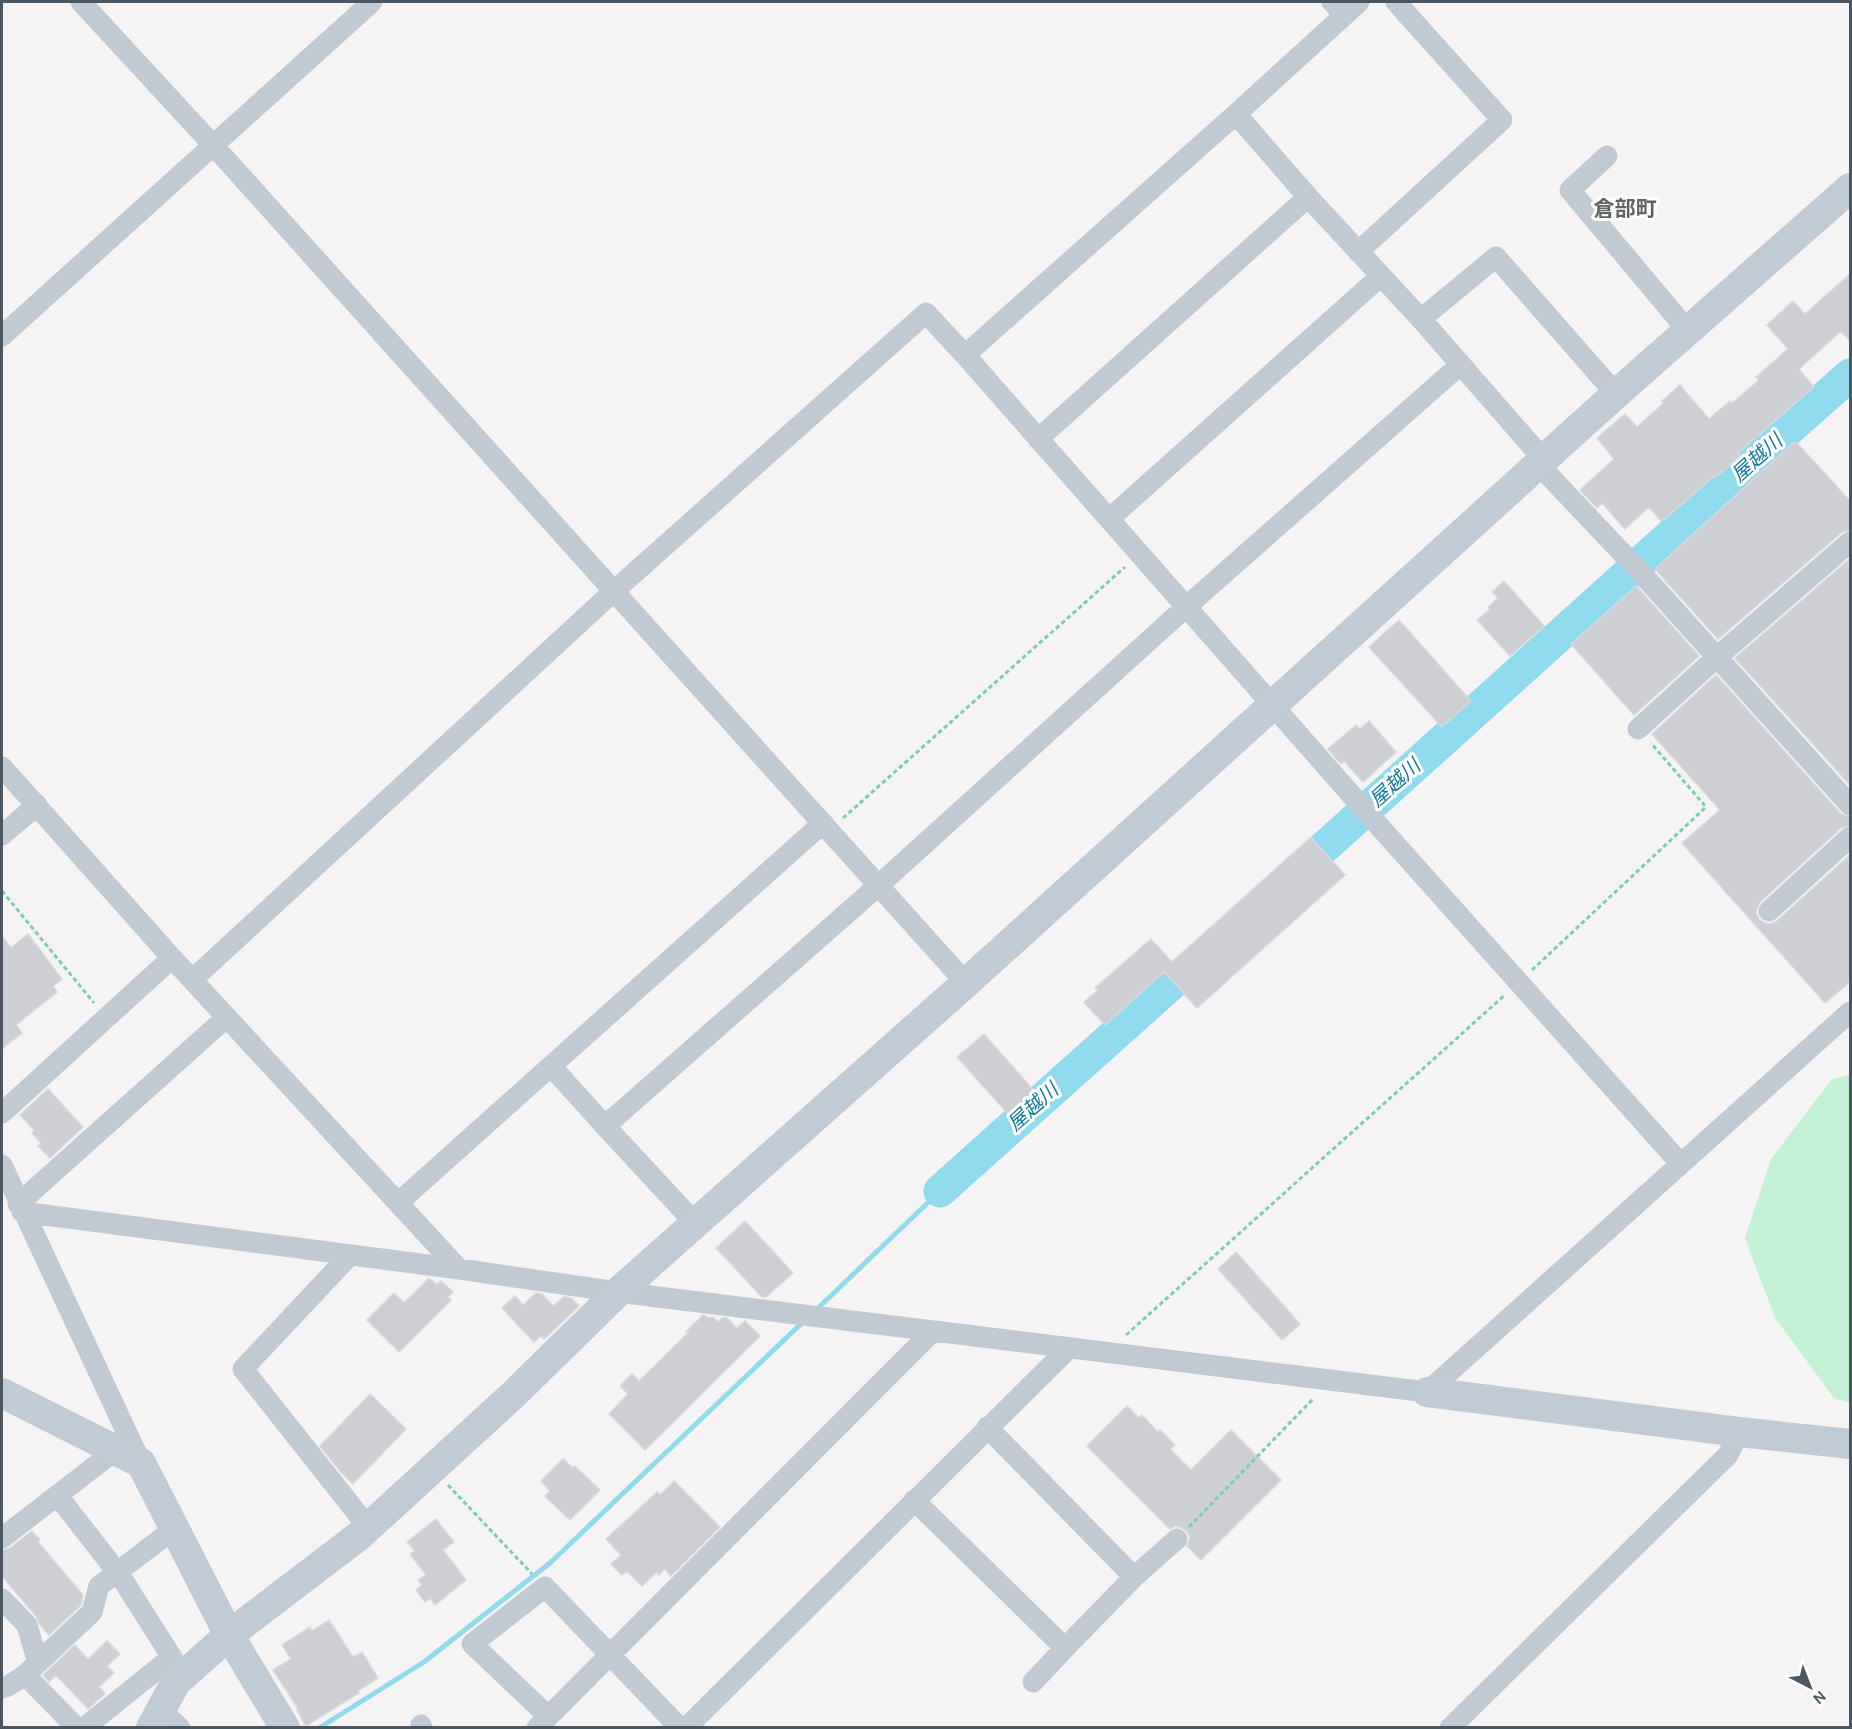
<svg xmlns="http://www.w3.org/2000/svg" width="1852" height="1729" font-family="Karla,'Noto Sans JP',sans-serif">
<rect width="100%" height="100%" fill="#f5f3f3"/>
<!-- grass -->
<path fill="#c3f1d5" d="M1850,1075V1403L1834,1398L1775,1318L1745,1238L1771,1159L1832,1079Z"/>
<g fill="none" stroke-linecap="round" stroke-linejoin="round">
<!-- stream -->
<path stroke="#90daee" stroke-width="5" d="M815,1311L940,1191
M319,1728L424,1662L550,1563L804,1321"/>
<!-- river -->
<path stroke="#90daee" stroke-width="33" d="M1288,880L1762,453L1850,375
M940,1191L1207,952"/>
</g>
<!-- building -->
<path fill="#cdcfd5" stroke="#d7d9de" stroke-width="1.5" d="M1851,273V342L1841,331L1799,369L1814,387L1738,453L1740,455L1715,478L1714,476L1666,518L1661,521L1649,507L1625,529L1602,503L1597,508L1580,490L1614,459L1597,438L1625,414L1637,427L1664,403L1662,401L1680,385L1709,419L1730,401L1732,403L1759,380L1756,377L1788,349L1767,325L1793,301L1805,314Z
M1796,442L1851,502V530L1842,532L1718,639L1655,569L1793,443L1794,444Z
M1851,558V786L1735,658Z
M1504,581L1544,626L1510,656L1477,620L1490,609L1488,607L1498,598L1492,592Z
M1636,586L1699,656L1634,715L1571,644Z
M1399,620L1471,701L1442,727L1369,647Z
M1716,675L1841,814L1851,817V825L1841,828L1760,902L1757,908L1756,913L1759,919L1765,923L1771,924L1777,921L1851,854V981L1825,1003L1682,843L1720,810L1652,734Z
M1369,721L1396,752L1363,782L1344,761L1341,764L1328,749L1356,725L1360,729Z
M1311,837L1345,875L1197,1008L1164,972L1105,1025L1084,1002L1098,990L1095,988L1151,939L1172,962Z
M28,934L62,979L53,986L57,992L16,1025L22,1033L2,1049V936L11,948Z
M984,1034L1035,1092L1009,1115L957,1057Z
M48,1089L83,1127L50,1158L38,1146L41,1143L32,1133L34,1130L20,1115Z
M745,1221L793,1273L766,1297H762L716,1248Z
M1236,1252L1300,1324L1282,1340L1218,1269Z
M429,1278L437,1285L441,1281L453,1292L448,1297L451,1300L399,1352L367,1320L394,1293L404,1303Z
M536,1293L542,1294L553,1306L564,1297L571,1298L579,1306L544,1339L541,1336L534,1342L502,1308L515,1296L523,1305Z
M703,1315L709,1318L713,1317L718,1322L722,1318H727L737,1328L745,1321L760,1336L645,1450L609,1414L628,1394L620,1386L632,1374L639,1381L688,1333L686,1332Z
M370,1394L406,1429L353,1484L340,1471L320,1446Z
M1127,1406L1139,1418L1142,1415L1158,1432L1160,1430L1175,1445L1170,1449L1191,1470L1231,1430L1281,1480L1201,1560L1187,1546L1190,1537L1186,1530L1180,1527L1175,1526L1170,1529L1087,1446Z
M563,1459L573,1468L575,1466L600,1490L570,1520L545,1496L550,1491L541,1481Z
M674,1481L720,1527L671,1576L664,1569L659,1575L657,1572L642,1586L627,1571L622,1575L611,1564L621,1555L606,1539L657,1492L660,1495Z
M436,1519L454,1542L443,1550L466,1580L435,1605L430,1598L425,1602L416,1590L422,1585L418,1580L426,1575L410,1554L415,1551L407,1542Z
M32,1531L40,1540L38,1542L83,1595L81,1605L49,1635L40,1625L36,1616L2,1576V1550L10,1548Z
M329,1620L353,1657L362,1652L378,1678L358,1691L359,1693L306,1726L297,1710H299L273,1670L291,1659L282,1645L310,1627L312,1631Z
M107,1641L120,1654L107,1666L114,1673L99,1687L105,1694L88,1709L56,1675L49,1682L43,1675L75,1645L88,1659Z"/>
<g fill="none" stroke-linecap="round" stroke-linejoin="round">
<!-- path -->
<path stroke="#7ad0a6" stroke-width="3" stroke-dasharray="4.5 3" stroke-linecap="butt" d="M843,818L1125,567
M2,891L94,1003
M1532,970L1706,807L1651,743
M1126,1335L1505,995
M448,1485L532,1574
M1189,1527L1314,1398"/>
<!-- street -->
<path stroke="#c1cad2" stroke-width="21" d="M81,2L213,145L966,983
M1332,2L1344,15
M1236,114L1308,197L1421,319L1544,460
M1607,156L1570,190L1688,331
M1358,252L1502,120L1396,2
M1421,319L1496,257L1616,394
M2,336L372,2
M965,355L1236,114L1359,2
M1038,439L1308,197
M1539,465L1643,575L1850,805
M1109,519L1381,276
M1638,729L1717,657L1850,542
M2,767L172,958L459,1269
M2,835L37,805
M1769,911L1850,837
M193,979L614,591L926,313L965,355L1362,807L1681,1164
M551,1066L823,823
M2,1113L172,958
M605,1126L695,1223
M2,1165L141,1463
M399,1202L551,1066L605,1126L879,885L1186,607L1460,365
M18,1204L227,1017
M22,1212L459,1269L618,1292L1427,1392L1850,1012
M350,1255L243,1369L368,1527
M57,1495L121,1577L183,1675
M914,1500L1065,1648L1134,1577L987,1427
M2,1538L116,1450
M1134,1577L1177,1539
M2,1599L27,1625L38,1663
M1033,1682L1065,1648
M2,1688L8,1686L25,1675
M161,1710L180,1728
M548,1716L472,1644L545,1587L680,1728
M421,1725L422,1728
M77,1728L25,1675L92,1612L99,1586L174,1529
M84,1728L171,1658
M537,1728L933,1331
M686,1728L1069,1348
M1450,1728L1728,1455L1739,1432"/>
<!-- secondary -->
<path stroke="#c1cbd6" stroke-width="30" d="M1427,1392L1739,1432L1850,1444
M2,1393L141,1463L229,1635L285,1728
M151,1728L176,1682L229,1635L360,1535L515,1393L618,1292L966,983L1616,394L1850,188"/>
</g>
<g text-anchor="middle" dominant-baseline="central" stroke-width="6" stroke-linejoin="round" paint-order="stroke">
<!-- water labels -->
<g font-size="20" font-style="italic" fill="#0c7c9b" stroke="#fff">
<text transform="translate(1757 458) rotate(-42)">屋越川</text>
<text transform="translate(1395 783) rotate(-42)">屋越川</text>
<text transform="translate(1033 1107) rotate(-42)">屋越川</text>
</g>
<!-- quarter labels -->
<g font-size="21" font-weight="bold" fill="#5f6368" stroke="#fff">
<text x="1625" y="209">倉部町</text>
</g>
</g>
<!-- border -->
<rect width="1852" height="1729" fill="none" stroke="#4a5661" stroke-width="6"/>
<!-- north arrow -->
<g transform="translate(1810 1687) rotate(138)" stroke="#ffffff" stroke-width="4.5" paint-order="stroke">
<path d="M0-4.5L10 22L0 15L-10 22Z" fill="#4a5661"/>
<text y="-9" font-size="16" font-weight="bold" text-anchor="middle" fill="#4a5661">N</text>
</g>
</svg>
